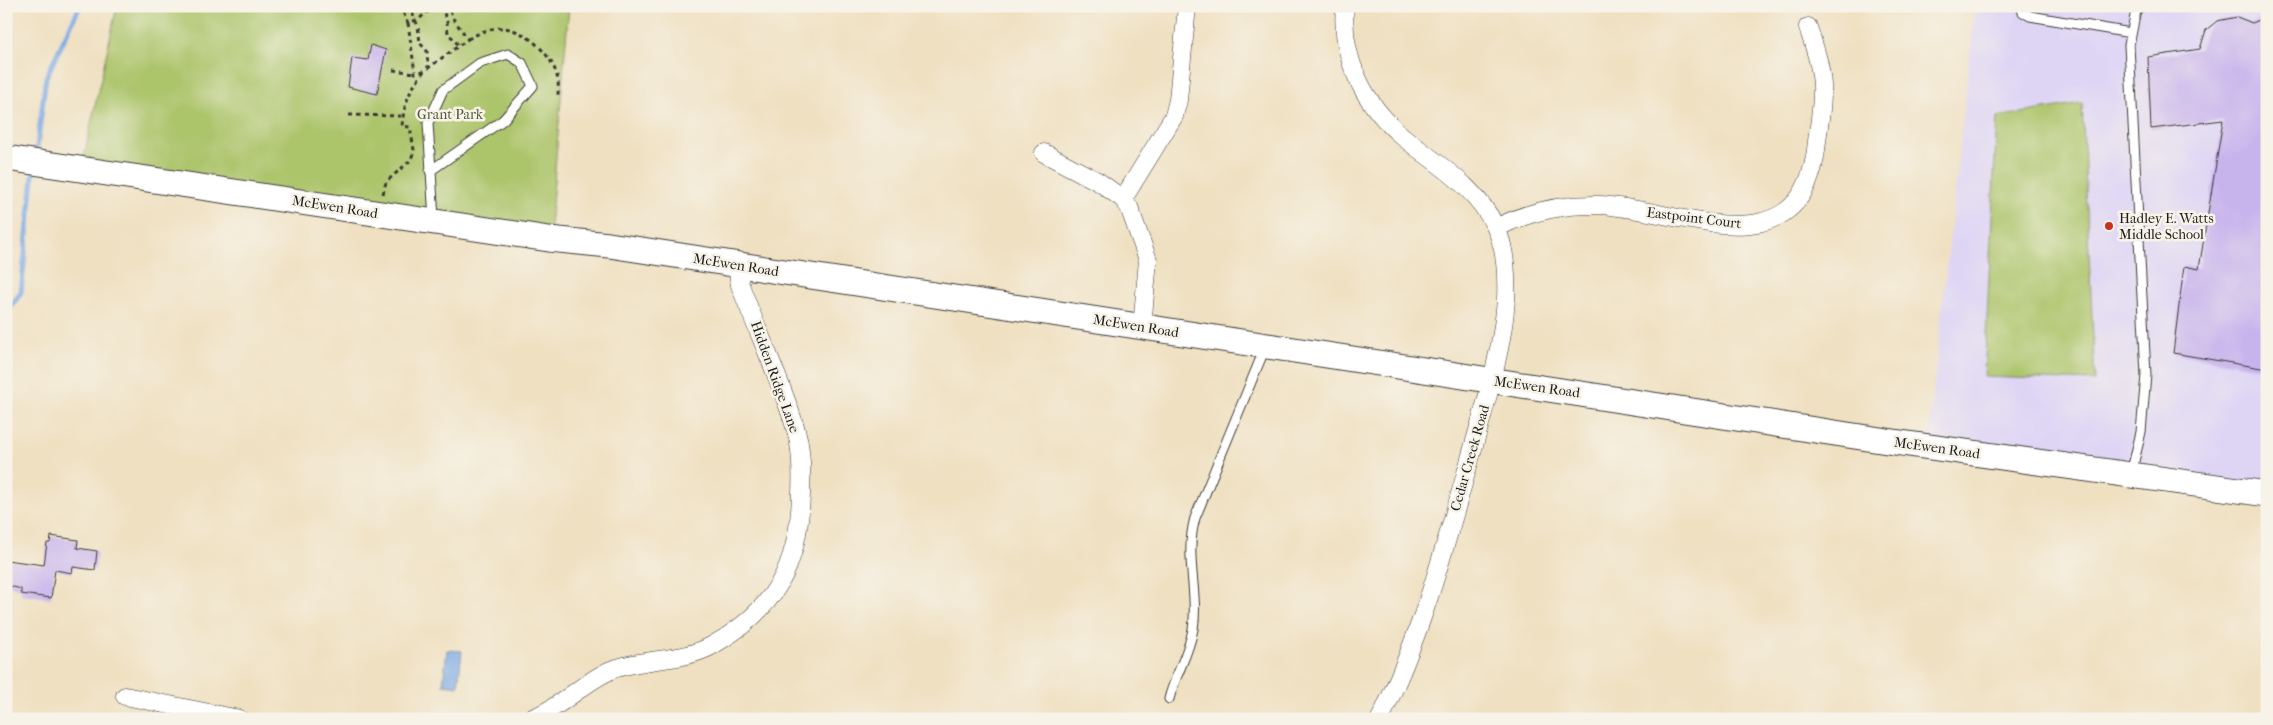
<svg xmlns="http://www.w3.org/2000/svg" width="2273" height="725" font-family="'IM FELL French Canon',serif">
<rect width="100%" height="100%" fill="#f7f3e8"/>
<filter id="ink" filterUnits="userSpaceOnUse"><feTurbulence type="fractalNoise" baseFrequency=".02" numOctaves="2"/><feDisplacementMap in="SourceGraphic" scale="10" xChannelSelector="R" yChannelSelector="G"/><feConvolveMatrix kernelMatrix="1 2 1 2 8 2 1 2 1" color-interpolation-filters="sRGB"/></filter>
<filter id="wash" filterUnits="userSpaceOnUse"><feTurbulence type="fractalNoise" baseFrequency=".0096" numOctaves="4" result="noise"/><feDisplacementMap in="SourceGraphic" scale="20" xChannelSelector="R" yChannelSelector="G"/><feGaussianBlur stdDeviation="1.12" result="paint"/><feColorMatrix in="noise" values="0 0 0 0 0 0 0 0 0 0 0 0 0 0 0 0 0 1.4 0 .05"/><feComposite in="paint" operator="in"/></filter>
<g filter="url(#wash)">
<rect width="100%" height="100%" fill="#efe0c1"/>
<!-- built -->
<path fill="#ded5f5" d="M1975,6H2267V494L1927,447Z"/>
<!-- green -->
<path fill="#acc46a" stroke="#647043" d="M117,6H569L549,239L81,169Z
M2082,103L2095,381L1984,377L1997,117Z"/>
<!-- water -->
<path fill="#7aa9e4" stroke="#4b6280" d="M447,650L462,651L458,686L443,684Z"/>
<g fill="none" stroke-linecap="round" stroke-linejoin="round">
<!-- stream -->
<path stroke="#7aa9e4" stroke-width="5" d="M36,155L46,77L80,6
M6,314L21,292L34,168"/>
</g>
<g id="blocks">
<!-- building -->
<path fill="#c8b4ed" d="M2237,17L2252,23L2267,17V369L2173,353L2184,266L2199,269L2223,120L2151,129L2148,57L2200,49L2206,30L2217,21Z
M371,45L386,50L377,94L348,87L352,58L368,60Z
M51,536L78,540L77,548L97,551L95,570L73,567L72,573L55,570L51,598L21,594V589L6,585V560L44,565L47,543H50Z"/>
</g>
</g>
<g filter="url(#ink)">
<use href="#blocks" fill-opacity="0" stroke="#3c3935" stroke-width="1"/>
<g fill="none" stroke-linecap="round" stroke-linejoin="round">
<defs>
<path id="lane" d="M2021,6L2023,12L2030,16L2131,33
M430,171L503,120L533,86L522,63L508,54L480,63L443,90L428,123L434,219
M2131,474L2141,432L2146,375L2129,45L2136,11L2141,6
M1169,699C1175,675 1189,654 1193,629C1199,592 1184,557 1195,518L1265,348"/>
<path id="street" d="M1345,6C1340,57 1364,104 1402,136C1436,164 1475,185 1495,226C1506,247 1507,277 1506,300C1502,354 1484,408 1470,459C1445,547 1421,636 1380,719
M1044,153L1099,182L1123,199L1129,207L1148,260L1142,327
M1123,199L1174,116L1178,100L1187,6
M1496,228C1529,211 1562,204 1599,205C1677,208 1800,273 1816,150C1818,129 1823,107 1822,86C1821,65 1814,46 1808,27
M125,696L239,719
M530,719C560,708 582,683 611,670C640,658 684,662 713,645C776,609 799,565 801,494C802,473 802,450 796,430C781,380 758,333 740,285L737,266"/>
<path id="secondary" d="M6,158L549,239L609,245L1887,441L2267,494"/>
</defs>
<!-- lane casing -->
<use href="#lane" stroke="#3c3935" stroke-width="11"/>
<!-- street casing -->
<use href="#street" stroke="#3c3935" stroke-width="19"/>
<!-- secondary casing -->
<use href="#secondary" stroke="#3c3935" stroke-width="27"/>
<!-- path -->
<path stroke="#3c3935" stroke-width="3" stroke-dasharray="4 4" stroke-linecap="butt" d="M400,6L408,23L419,19L434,6
M409,6L418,26L420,43L427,51L428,68
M441,6L447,21L448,34L455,40L458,46
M408,23L415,73L424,71L468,39L452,17L449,6
M468,39C478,34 490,27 501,28C524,28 552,54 557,76C559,82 558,90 558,96
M393,70L415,73
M349,115L403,116
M383,194L386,182L411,160L414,150L410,127L402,126C404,102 410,90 424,71"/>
<!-- lane -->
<use href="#lane" stroke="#fff" stroke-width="9"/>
<!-- street -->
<use href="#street" stroke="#fff" stroke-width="18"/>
<!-- secondary -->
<use href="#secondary" stroke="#fff" stroke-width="25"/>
</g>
</g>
<!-- markers -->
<circle fill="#c8321e" stroke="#f7f3e8" stroke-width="2" cx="2109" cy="226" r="5"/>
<g text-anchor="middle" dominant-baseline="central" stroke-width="5" stroke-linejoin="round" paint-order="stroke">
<!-- park labels -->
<g font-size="14" fill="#4e5737" stroke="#f7f3e8">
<text x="450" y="114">Grant Park</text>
</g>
<!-- street labels -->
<g font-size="14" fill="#1c1c1c" stroke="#f7f3e8">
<text transform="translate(335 207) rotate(9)">McEwen Road</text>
<text transform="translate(1694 218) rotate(7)">Eastpoint Court</text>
<text transform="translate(736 265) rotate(9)">McEwen Road</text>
<text transform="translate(1136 326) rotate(9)">McEwen Road</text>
<text transform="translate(775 377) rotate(70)">Hidden Ridge Lane</text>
<text transform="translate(1537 387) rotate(8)">McEwen Road</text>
<text transform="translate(1937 448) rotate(8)">McEwen Road</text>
<text transform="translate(1470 458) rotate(-74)">Cedar Creek Road</text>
</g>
<!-- poi labels -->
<g font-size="14" fill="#1c1c1c" stroke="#f7f3e8" text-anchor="start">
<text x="2119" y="218">Hadley E. Watts<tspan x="2119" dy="16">Middle School</tspan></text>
</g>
</g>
<!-- margin -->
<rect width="2273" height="725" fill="none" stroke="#f7f3e8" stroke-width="25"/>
</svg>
